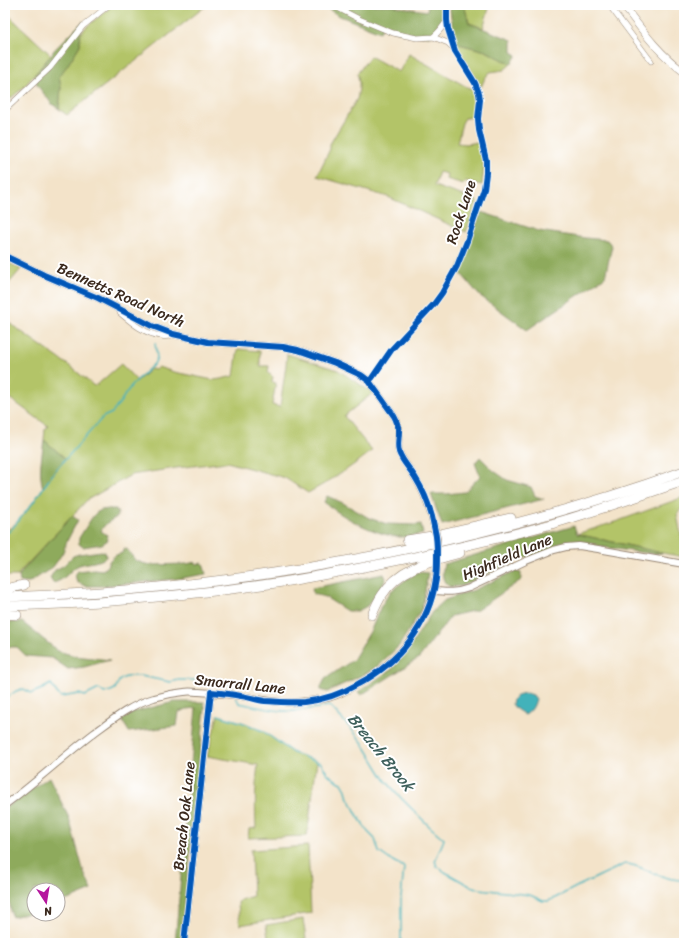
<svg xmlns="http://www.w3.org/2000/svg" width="689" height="948" font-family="Sriracha,sans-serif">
<rect width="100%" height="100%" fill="#fff"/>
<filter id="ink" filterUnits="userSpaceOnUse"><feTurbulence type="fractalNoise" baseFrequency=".025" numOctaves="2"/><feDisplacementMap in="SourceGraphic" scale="8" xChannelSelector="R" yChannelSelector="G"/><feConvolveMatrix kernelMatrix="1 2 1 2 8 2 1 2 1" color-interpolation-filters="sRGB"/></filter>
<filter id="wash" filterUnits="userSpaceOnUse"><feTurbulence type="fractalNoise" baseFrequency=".012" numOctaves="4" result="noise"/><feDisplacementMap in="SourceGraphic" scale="16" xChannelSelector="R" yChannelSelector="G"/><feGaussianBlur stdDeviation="0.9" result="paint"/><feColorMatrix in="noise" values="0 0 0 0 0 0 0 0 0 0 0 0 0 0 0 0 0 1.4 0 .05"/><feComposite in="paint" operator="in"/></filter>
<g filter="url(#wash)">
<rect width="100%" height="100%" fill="#f3e3c9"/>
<!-- green -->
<path fill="#b3c467" stroke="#777742" d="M114,5H207L67,115L59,109L61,88L59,75L67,66L80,45V35L85,28L110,7Z
M464,5H490L483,28L469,23Z
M5,12L51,55L24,87L5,103Z
M455,43L486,51L511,64L504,70L490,72L485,78L481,87Z
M409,54L474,91L476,101L473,117L465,118L462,123L457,143L466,144L479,142L482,152L484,167L482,185L466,181L464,184L446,179L447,174L439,172L434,186L476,200L477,202L466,232L388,197L317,176L330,149V144L357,99L359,89V82L358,76L357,74L370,56L399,72Z
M5,261L21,269L5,288Z
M5,320L71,367L94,386L98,384L121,364L137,381L151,369L155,370L158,367L174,372L213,380L221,379L234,376L238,349L260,351V366H269L268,373L272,376L273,377L272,382L276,383L272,405L280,407L286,365L287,354L338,370L373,393L344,416L372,451C352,467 330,481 308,493L285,478L227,462L176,468L131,475L87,500L19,573V576H5V531C21,523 34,501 44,486C51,477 58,468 66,459L44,440L45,429L48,426L5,395Z
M684,497V510L681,509L677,515L684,549V557L662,553L577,534L618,521Z
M218,715L245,723L263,731L293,753L317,761L307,836L248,838L249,829L256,828C255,807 255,786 258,765L207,756Z
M308,846L311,913L240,925L238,903L240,900L253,896L251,850Z
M303,919L306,939L278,943H269L266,925Z"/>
<!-- forest -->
<path fill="#8eaa5c" stroke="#646a3d" d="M321,5H392L399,7L427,11L428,5H444C445,23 444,24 430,36C414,35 399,33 383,26L380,32L340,16Z
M450,5H464L469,23L512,40V52L517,55L511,64L486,51L455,43L450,10Z
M83,21L80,35V45L67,66L59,76L61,88L59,109L52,104L37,85L35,75L51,55L54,50Z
M481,212L539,231L585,238L607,240L612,246L605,277L527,330L479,295L458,270Z
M44,440L66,459L55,471L43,488C38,472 42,456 44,440Z
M480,457L494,471L507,480L531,487L535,496L544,499L442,525L431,494H446L465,492L480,476L475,463Z
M327,496L343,503L369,518L387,524L416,525L421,524L423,534C416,535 408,537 401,537C377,536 342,517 324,502Z
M109,509H116L118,513L117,517C110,521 104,524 101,531L107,535L108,540L102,544L83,547L79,544V538L93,516L96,513L101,510Z
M72,516L78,520L67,541L63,552L58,560L53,567L32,581L25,583L20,582L19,576L23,570Z
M574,526L577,534L662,553L654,554L571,543L515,561L462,586L450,587C441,581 442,574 444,564Z
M124,549H127L135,560L142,563L150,565L187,564L195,562L196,564L203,563L206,574L176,579L101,586H85L77,582L75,575L78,571L94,569L102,570L106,568L110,560L116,555L122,553Z
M102,551L105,552L106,557C104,558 101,561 98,561C92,563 85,563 79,565C69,570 66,580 53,583L50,578L55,570L63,566L73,556L79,554Z
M515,571L521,573V580L477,610L451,616L419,658L361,695L358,692L392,669L411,645L432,612L445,600L474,590Z
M418,572L428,573L422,609L399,646L373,670L327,692L321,690V687L325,679L353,660L371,630L381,606L391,591L408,578Z
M384,574L386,579L375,596L367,606L358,611H347L325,597L313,594L312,588Z
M5,622H22L58,651L75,656L110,660L84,667L68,669L52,658L26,656L17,647H9L6,654L5,661Z
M174,702H204L205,707L181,943H175L196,708L187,709L179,712L177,726L129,732L122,720L134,712Z
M49,777L69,818L84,873L92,890L58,904V890H34V912L12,917L5,878V808Z"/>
<!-- water -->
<path fill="#42b2ba" stroke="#3e6e6c" d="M527,693L533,695L536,699C534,706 532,711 525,715L516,709L512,704L513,699L520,694Z"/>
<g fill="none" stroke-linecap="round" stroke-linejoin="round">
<!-- stream -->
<path stroke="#42b2ba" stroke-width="1.5" d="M5,533L10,531L32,504L55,471L103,417L112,413L121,401L126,393L132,385L154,364L157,358L155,343
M5,695L9,696L16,691L22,689L32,693L42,689L51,684L57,693L61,697L79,694L85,696L99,689L104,693L111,691L115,689L119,681L123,678L130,676H141L170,682L179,680H212L229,684L234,693
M236,697L239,703C254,706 268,710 283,711C298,712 313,709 328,706L331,707L354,732L362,742L386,781L402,799L429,826L444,839L443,842L435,861L437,866L445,872L470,886L480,889L530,895L543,901H548L555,898L578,886L625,864C637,864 648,872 659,875C666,878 676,880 684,880
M218,715L244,723L263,731L293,753L321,763L327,773L334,779L342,783L346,790L348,799L351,802L356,813L368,832L375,839L379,852L389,859L404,867L401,898V943"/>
</g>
</g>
<g filter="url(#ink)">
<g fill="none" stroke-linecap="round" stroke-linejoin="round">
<defs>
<path id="minor" d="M332,5L359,19L393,33L417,38L433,37L448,43L453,48
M609,5L651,61
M433,37C439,32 443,27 447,20
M5,110L50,68L83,26L109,5
M119,309L120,313C132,323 145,334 161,336C166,337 170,337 173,334
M369,381L372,378L392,349L434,304L442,293L457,266L467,241L484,189L486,173V160L479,130L478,119L480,100L479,93L475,83L455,51L448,29L447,20V5"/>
<path id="tertiary" d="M5,256L44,275L98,298L152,326L173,334L208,342L283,347L298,350L335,363L361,375L369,381L394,416C397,421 399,426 399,431C399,438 397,445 399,452C403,462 411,470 416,479C426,495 431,512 435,530
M433,591C446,592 456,593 469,588L526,561L554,550L566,547L579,546L598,549L684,564
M5,805C36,782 64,756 94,733C113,719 132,704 154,698C164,695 174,693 184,692C189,691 194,692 199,692C213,693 227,694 241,696C255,698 269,702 283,702C299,703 315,701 331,697C341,694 349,689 358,684C403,660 432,620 437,569
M184,943L211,692"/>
<path id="secondary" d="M623,5C642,30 658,53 684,72"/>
<path id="motorway" d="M407,540L432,536L511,518
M5,589L24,585
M5,597C60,595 114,592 168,586C237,580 304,569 372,556C477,535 583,508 684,471
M5,606C36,605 68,604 99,602C162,597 226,591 289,581C376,566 463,548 548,525C594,512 639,496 684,481
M5,614L17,615
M372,615C375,608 378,601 382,595C399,568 431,561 460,553"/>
</defs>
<!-- minor casing -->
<use href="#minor" stroke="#978674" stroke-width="6"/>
<!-- tertiary casing -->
<use href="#tertiary" stroke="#978674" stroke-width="8"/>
<!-- secondary casing -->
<use href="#secondary" stroke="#978674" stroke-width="8"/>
<!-- motorway casing -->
<use href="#motorway" stroke="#978674" stroke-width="10"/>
<!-- minor -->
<use href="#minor" stroke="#fff" stroke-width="5"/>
<!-- tertiary -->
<use href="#tertiary" stroke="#fff" stroke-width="6"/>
<!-- secondary -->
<use href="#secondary" stroke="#fff" stroke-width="7"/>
<!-- motorway -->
<use href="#motorway" stroke="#fff" stroke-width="9"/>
<defs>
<path id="tertiary-bridge" d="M435,530L437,539V569"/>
</defs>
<!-- tertiary-bridge casing -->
<use href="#tertiary-bridge" stroke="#978674" stroke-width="8" stroke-linecap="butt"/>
<!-- tertiary-bridge -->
<use href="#tertiary-bridge" stroke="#fff" stroke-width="6"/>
<defs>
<path id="cycleway" d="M5,256L44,275L98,298L152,326L173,334L208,342L283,347L298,350L335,363L361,375L369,381L394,416C397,421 398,426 399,431C399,438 397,445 399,452C402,461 410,469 415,477C425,493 432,512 435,531C437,539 437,547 437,555C437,563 437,571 436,579C429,625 399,663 358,684C341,694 323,700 304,702C291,703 278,702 265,701C257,700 249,697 241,696C231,694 221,693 211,692L184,943
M369,381L372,378L392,349L434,304L442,293L457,266L467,241L484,189L486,173V160L479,130L478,119L480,100L479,93L475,83L455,51L448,29L447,20V5"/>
</defs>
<!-- cycleway casing -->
<use href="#cycleway" stroke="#fff" stroke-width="8"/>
<!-- cycleway -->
<use href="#cycleway" stroke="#0057b8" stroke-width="6"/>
</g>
</g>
<g text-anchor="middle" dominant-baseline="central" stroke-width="4" stroke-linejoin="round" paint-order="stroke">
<!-- street labels -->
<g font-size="15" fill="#3b2a1e" stroke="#fff">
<text transform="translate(461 212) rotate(-72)">Rock Lane</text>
<text transform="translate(121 295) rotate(24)">Bennetts Road North</text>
<text transform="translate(507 557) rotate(-23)">Highfield Lane</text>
<text transform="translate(240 684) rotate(6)">Smorrall Lane</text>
<text transform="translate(184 816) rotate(-84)">Breach Oak Lane</text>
</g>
<!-- water labels -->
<g font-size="16" font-style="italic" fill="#3e605c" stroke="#fff">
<text transform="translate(381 752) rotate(51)">Breach Brook</text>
</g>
</g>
<!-- margin -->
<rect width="689" height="948" fill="none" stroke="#fff" stroke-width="20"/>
<!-- north arrow -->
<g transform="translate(46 902) rotate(168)"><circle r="19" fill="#ffffff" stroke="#b1aaa5"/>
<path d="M0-3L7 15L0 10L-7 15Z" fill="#b5179e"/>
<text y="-6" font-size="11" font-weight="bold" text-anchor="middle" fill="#3b2a1e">N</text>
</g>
</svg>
